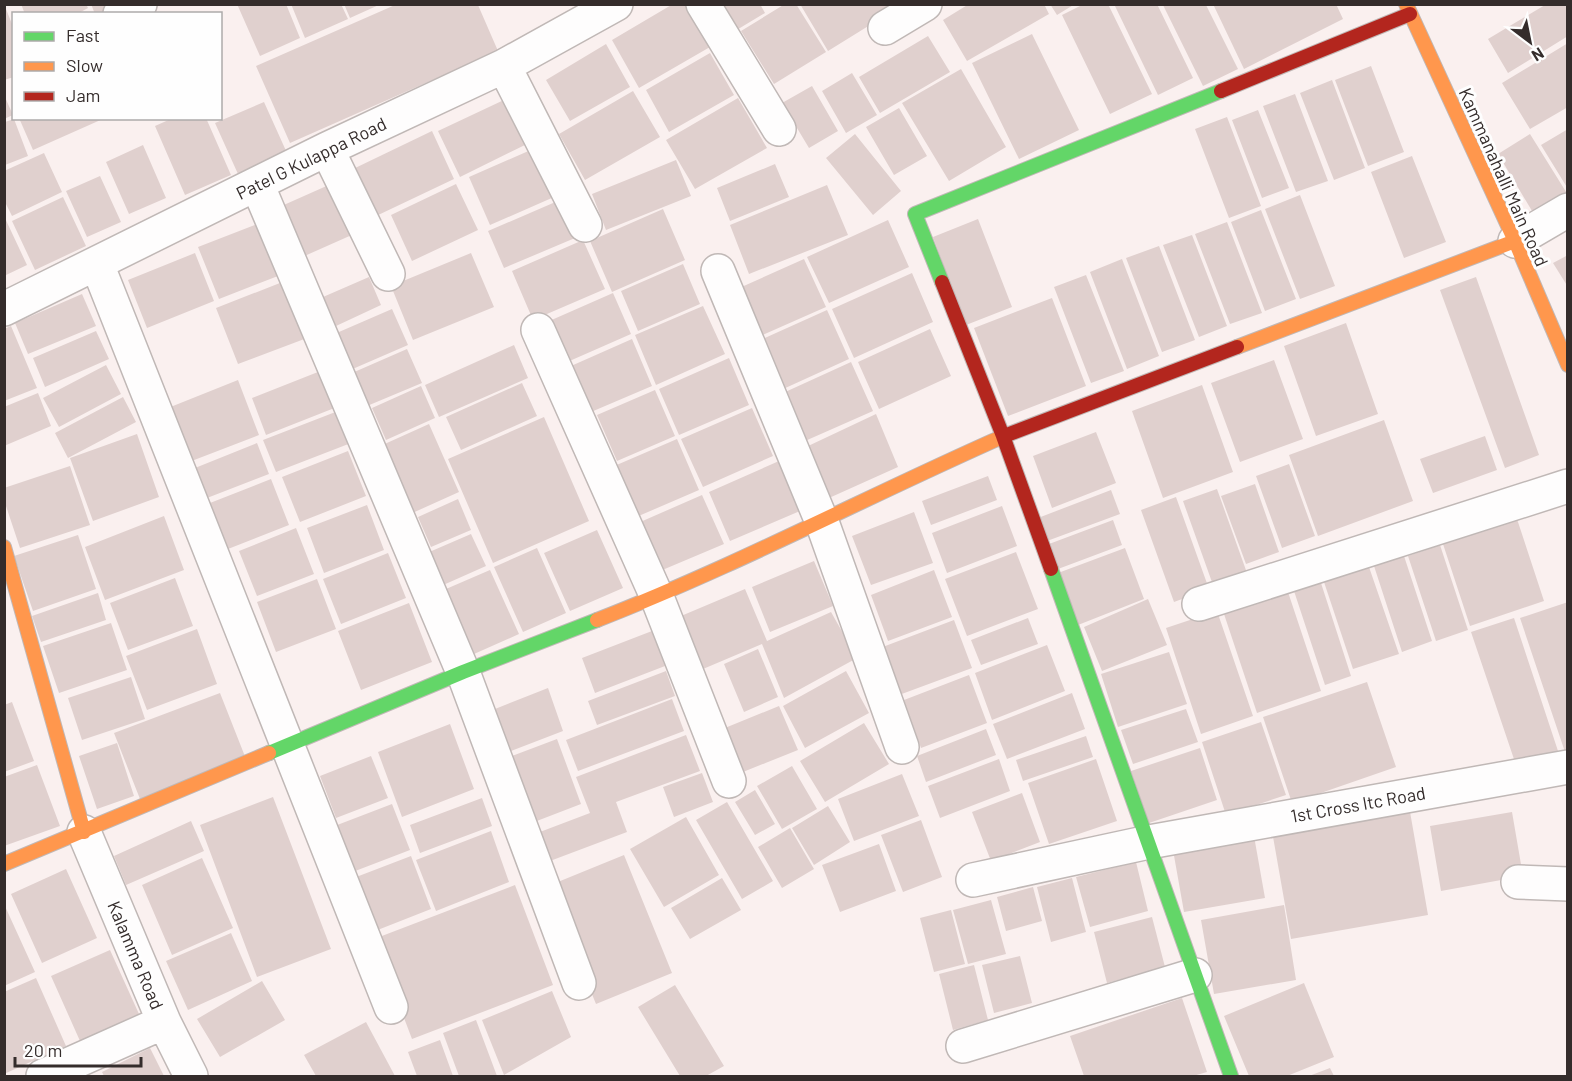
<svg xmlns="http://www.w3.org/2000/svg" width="1572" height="1081" font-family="Barlow,sans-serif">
<rect width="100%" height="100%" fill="#faf0ef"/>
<!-- building -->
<path fill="#e0d0ce" d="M4,4L14,29V77L4,80Z
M21,4H86L88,8L77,14H25Z
M91,4H120L101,14H95Z
M237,4H286L300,38L260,56Z
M291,4H341L348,19L305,38Z
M344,4H381L350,18Z
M673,4H685L710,47L639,88L612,40Z
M712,4H760L765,13L730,34Z
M785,4H796L826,52L774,84L741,31Z
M800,4H886L891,12L828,51Z
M969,4H1044L1049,14L967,61L943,20Z
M1050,4H1075L1057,15Z
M1084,4H1108L1152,94L1110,114L1062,15Z
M1114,4H1157L1193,78L1158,95Z
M1213,4H1336L1343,19L1244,69Z
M395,5H478L498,51L290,143L256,66Z
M1163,5H1206L1238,69L1203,86Z
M1545,5H1568V36L1508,73L1488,39Z
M1032,34L1079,130L1019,159L972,63Z
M928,36L950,72L880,113L859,77Z
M1568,43V107L1530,129L1502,83Z
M606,44L630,87L570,121L546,80Z
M710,53L734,95L669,132L646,90Z
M1371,66L1404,152L1368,166L1335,80Z
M961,69L1006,147L949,181L902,103Z
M852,73L877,115L846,133L822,91Z
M1332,80L1365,168L1334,180L1300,93Z
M812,86L838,131L809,148L782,103Z
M633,91L660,137L585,180L559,134Z
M1295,94L1328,181L1296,192L1263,106Z
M4,95L13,115L4,119Z
M738,98L767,148L695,189L666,140Z
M506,99L527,144L460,177L438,131Z
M264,102L287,153L238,174L215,123Z
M899,108L927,156L894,175L866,127Z
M1258,110L1289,188L1262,198L1232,120Z
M1227,117L1261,206L1229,218L1195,129Z
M19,118H105L33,150Z
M173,118H206L231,175L185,195L155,126Z
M14,119L28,156L5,165V122Z
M1568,129V189L1541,145Z
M432,131L454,179L374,217L351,170Z
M855,134L901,191L873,215L826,158Z
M1530,134L1568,195L1538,221L1498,154Z
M143,145L166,198L129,214L106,162Z
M533,149L554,197L490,225L469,177Z
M44,153L62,192L12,216L4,200V171Z
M1412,156L1446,242L1404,258L1371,172Z
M676,160L691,196L606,230L592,194Z
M775,164L789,197L730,221L717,188Z
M100,176L121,222L87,237L66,191Z
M331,184L354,234L300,258L277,208Z
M456,184L478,230L412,261L391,215Z
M827,185L848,235L749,274L730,225Z
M1300,195L1335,286L1300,299L1265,209Z
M63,197L86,246L35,270L12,221Z
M560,200L575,238L504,268L488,231Z
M663,209L685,260L612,292L590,241Z
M1261,210L1296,299L1265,311L1231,222Z
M4,216L27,265L4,276Z
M978,219L1012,307L966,325L933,237Z
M888,220L909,267L829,303L807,257Z
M1227,222L1262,313L1230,324L1195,234Z
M257,224L278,276L219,299L198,247Z
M1192,235L1227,326L1199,337L1163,245Z
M583,240L605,289L533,320L512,271Z
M1159,246L1195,340L1162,352L1126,258Z
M195,253L214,301L147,328L128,280Z
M471,253L494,307L413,340L391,286Z
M1568,255V287L1553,263Z
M804,259L826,307L758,337L737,289Z
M1122,259L1159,356L1127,369L1090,272Z
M683,264L700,304L638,331L621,291Z
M912,273L933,322L854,358L832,309Z
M1086,275L1124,371L1091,383L1054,287Z
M369,277L381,305L336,326L323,297Z
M1476,277L1539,455L1505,468L1440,290Z
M285,281L307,338L238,364L216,308Z
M613,293L631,334L565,363L547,322Z
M82,294L96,326L28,354L15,323Z
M1052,298L1086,386L1008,416L974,328Z
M703,306L725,354L656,385L635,335Z
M392,309L408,345L348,371L332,335Z
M827,310L849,359L781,390L758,341Z
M1346,323L1378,414L1316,436L1284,346Z
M11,326L37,388L4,401V329Z
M930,329L951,376L879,409L858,362Z
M96,331L109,359L45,387L33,358Z
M632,339L652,386L591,412L571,366Z
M514,345L528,378L439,417L425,385Z
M407,349L422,383L367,406L352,373Z
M729,358L749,405L679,435L659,389Z
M1274,360L1303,439L1240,462L1211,383Z
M851,362L873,411L805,441L783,393Z
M106,365L121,394L59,427L43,398Z
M323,370L337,407L266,435L252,398Z
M238,380L259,435L189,462L168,408Z
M522,383L537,416L461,450L446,417Z
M1202,385L1233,472L1163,498L1132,411Z
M421,386L435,418L386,440L372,408Z
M655,390L675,436L617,461L597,415Z
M38,393L51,426L4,446V407Z
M123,397L136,422L68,458L55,433Z
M752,408L773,456L703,487L681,439Z
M338,411L351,443L276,472L263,440Z
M876,414L898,467L829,498L806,447Z
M544,417L589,521L493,563L448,459Z
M1384,420L1413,501L1318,536L1289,455Z
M429,424L459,492L408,515L378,447Z
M1096,432L1116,483L1052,508L1033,456Z
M137,434L159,497L93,521L70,458Z
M1485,436L1497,470L1433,493L1420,459Z
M677,439L699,490L634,518L612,467Z
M257,443L269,474L207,498L195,468Z
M348,451L366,496L300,522L282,477Z
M779,461L800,511L730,541L709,492Z
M1289,464L1315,536L1282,548L1256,476Z
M70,466L90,525L20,548L4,500V488Z
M988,476L997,500L931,525L922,501Z
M271,479L289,525L228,549L210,503Z
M1255,484L1279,552L1246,564L1221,496Z
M1217,489L1247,573L1213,585L1183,501Z
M1111,490L1120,514L1047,541L1038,518Z
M702,495L724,544L660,571L638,523Z
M1176,497L1209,589L1174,602L1141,510Z
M458,499L471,530L431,547L418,517Z
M367,505L384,550L324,573L307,528Z
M1002,506L1017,546L947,573L932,533Z
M914,512L933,563L871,585L852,536Z
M164,516L184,570L105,600L85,547Z
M1517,519L1544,601L1470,626L1443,544Z
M1113,520L1122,545L1058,569L1049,544Z
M296,528L314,574L257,596L239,551Z
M597,530L623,588L570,611L544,553Z
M471,534L486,566L441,586L427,553Z
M78,535L96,589L33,611L14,556Z
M1440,545L1468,630L1436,641L1408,556Z
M537,548L566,613L523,632L494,567Z
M1125,548L1144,599L1078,625L1058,573Z
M1016,552L1038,609L967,636L945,579Z
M388,553L406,598L341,624L323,579Z
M1404,556L1432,641L1402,652L1374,566Z
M814,561L833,606L770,632L752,587Z
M1369,567L1399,654L1353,669L1324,582Z
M490,570L519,634L474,654L446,589Z
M934,570L952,617L888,641L871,595Z
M175,578L193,626L128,650L110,603Z
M317,579L336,629L276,652L257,602Z
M1321,583L1351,676L1325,685L1294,591Z
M745,589L767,641L831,612L857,658L784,698L762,644L703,669L681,616Z
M1287,589L1321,691L1257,713L1223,611Z
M98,593L106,620L41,642L32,616Z
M1148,599L1167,645L1102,671L1084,627Z
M1568,602V758H1567L1520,618Z
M409,603L432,662L361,690L338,631Z
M1217,611L1253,716L1201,734L1166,628Z
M1028,618L1038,644L981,665L971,640Z
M1514,618L1560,757L1518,771L1471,632Z
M954,620L972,668L899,695L880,648Z
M111,623L127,670L59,693L43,646Z
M197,629L217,684L147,710L126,656Z
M652,631L665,666L595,693L582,658Z
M1047,645L1065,691L992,720L975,673Z
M758,649L778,697L744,712L724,664Z
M1169,652L1187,704L1118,727L1101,674Z
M666,671L675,696L597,725L588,701Z
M846,671L869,713L805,748L783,706Z
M969,675L987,723L921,748L904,700Z
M131,677L145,719L82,740L68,698Z
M1367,682L1396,767L1292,803L1263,717Z
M548,688L563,731L511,751L495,709Z
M220,693L246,759L140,799L114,733Z
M1072,693L1085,729L1007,759L993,724Z
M672,699L684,731L578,771L566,740Z
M12,702L34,761L4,772V705Z
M779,706L798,750L738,774L720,730Z
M1186,709L1198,742L1133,764L1121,730Z
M1261,722L1286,795L1226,815L1202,742Z
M864,723L889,764L825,802L800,761Z
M450,724L474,789L402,817L378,752Z
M986,729L996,755L926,782L917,756Z
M686,735L700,771L616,802L627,832L542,864L532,835L590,813L576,777Z
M1086,736L1093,757L1023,781L1016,760Z
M557,739L581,804L529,824L504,759Z
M117,743L134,796L97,809L79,756Z
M1200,748L1217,800L1149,823L1131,771Z
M371,756L388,798L336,818L320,776Z
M999,759L1010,791L940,818L928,786Z
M1096,759L1117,821L1049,844L1028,783Z
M37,765L60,826L4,846V777Z
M792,766L817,809L782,829L757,786Z
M702,773L713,802L674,817L663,787Z
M902,774L919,816L854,841L838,799Z
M755,790L775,824L755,835L735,802Z
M1022,793L1040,842L991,861L972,812Z
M273,797L331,949L257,977L200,825Z
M482,798L492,826L420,853L410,825Z
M727,802L773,881L742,899L696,820Z
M392,804L410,850L350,873L332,827Z
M828,806L850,842L814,865L792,828Z
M1409,806L1428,915L1291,939L1272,831Z
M1512,812L1523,876L1441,891L1430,826Z
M686,817L719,875L664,907L630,849Z
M921,820L942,877L903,892L881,835Z
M191,821L204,851L126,885L114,856Z
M790,828L814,869L782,888L758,847Z
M491,831L509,882L436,911L416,860Z
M1254,836L1265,898L1184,912L1173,850Z
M879,844L896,891L840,912L822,865Z
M624,855L672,973L596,1004L548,886Z
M411,856L431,909L370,933L351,879Z
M202,858L233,928L172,955L142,885Z
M1136,862L1148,911L1090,927L1076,877Z
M66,869L97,938L42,963L11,894Z
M722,878L741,910L690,939L671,908Z
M1072,878L1086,932L1051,942L1037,887Z
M515,885L553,985L412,1039L374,939Z
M1033,887L1042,921L1006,931L997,897Z
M991,900L1006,954L968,964L953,910Z
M4,904L35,972L4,986Z
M1284,905L1296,980L1214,994L1201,920Z
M951,910L965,964L934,972L920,918Z
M1152,917L1165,967L1107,983L1094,932Z
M231,933L252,981L188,1010L166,961Z
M110,950L139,1014L80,1041L51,976Z
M1020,956L1032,1003L994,1013L982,965Z
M974,965L988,1020L953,1030L939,974Z
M36,978L66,1046L4,1074V992Z
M262,981L285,1020L220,1057L197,1019Z
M1304,983L1334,1057L1287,1076H1249L1224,1016Z
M675,985L724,1066L706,1076H680L638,1007Z
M552,991L571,1037L504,1075L482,1020Z
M1182,998L1207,1072L1193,1076H1084L1070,1036Z
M476,1020L497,1076H459L443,1033Z
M366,1022L395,1076H316L304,1055Z
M440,1040L453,1076H417L408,1052Z
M150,1048L164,1076H104L102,1072Z
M1330,1068L1334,1076H1309Z"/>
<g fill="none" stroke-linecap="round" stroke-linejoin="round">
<defs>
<path id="street" d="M703,4L779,129
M120,14L140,4
M885,28L925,4
M504,66L585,225
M327,149L388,274
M257,184L463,672L579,983
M1515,241L1568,210
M97,264L391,1007
M718,271L822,522L902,747
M4,309L327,149L504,66L616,4
M538,330L657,597L729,781
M1199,604L1568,486
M84,832L164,1022L191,1076
M973,880L1149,842L1568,767
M1518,882L1568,884
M963,1046L1195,975
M43,1076L164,1022"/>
<path id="fast" d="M942,282L915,214L1221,91
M1051,569L1231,1076
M269,753L463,672L597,620"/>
<path id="slow" d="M1406,4L1515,241L1568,365
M1237,347L1515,241
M4,547L84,832
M597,620C736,566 868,496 1004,436
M4,864L269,753"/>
<path id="jam" d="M1221,91L1410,14
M942,282L1003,436L1051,569
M1004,436L1237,347"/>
</defs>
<!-- street casing -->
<use href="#street" stroke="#c0b8b6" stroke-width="36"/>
<!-- fast casing -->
<use href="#fast" stroke="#c0b8b6" stroke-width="16"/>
<!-- slow casing -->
<use href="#slow" stroke="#c0b8b6" stroke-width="16"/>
<!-- jam casing -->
<use href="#jam" stroke="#c0b8b6" stroke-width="16"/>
<!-- street -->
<use href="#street" stroke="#fefdfd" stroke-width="33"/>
<!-- fast -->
<use href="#fast" stroke="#63d668" stroke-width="14"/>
<!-- slow -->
<use href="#slow" stroke="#ff974d" stroke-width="14"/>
<!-- jam -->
<use href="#jam" stroke="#b3261e" stroke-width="14"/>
</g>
<g text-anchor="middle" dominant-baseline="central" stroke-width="6" stroke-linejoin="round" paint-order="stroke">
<!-- street labels -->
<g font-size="18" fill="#342c2b" stroke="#fefefe">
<text transform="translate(311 158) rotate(-26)">Patel G Kulappa Road</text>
<text transform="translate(1504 177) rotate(66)">Kammanahalli Main Road</text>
<text transform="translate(1358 804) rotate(-10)">1st Cross Itc Road</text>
<text transform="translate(136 955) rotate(67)">Kalamma Road</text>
</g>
</g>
<!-- border -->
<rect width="1572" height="1081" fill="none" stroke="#342c2b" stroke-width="12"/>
<!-- legend -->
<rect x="12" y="12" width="210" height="108" fill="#fefefe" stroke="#adaaaa" stroke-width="1.5"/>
<rect x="24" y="32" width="30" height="9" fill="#63d668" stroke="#adaaaa" stroke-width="1.5"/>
<text x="66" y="42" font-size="18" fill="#342c2b">Fast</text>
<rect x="24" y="62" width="30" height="9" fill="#ff974d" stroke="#adaaaa" stroke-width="1.5"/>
<text x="66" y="72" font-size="18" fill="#342c2b">Slow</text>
<rect x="24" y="92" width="30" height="9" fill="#b3261e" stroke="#adaaaa" stroke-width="1.5"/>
<text x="66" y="102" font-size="18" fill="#342c2b">Jam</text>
<!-- north arrow -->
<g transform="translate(1530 42) rotate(148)" stroke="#fefefe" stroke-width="4.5" paint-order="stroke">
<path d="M0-4.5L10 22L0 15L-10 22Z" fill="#342c2b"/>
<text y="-9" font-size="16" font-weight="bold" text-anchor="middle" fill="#342c2b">N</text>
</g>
<!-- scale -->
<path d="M15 1057v9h126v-9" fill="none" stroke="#342c2b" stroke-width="3"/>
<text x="24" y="1057" font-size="18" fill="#342c2b" stroke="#fefefe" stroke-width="4.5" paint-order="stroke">20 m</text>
</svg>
